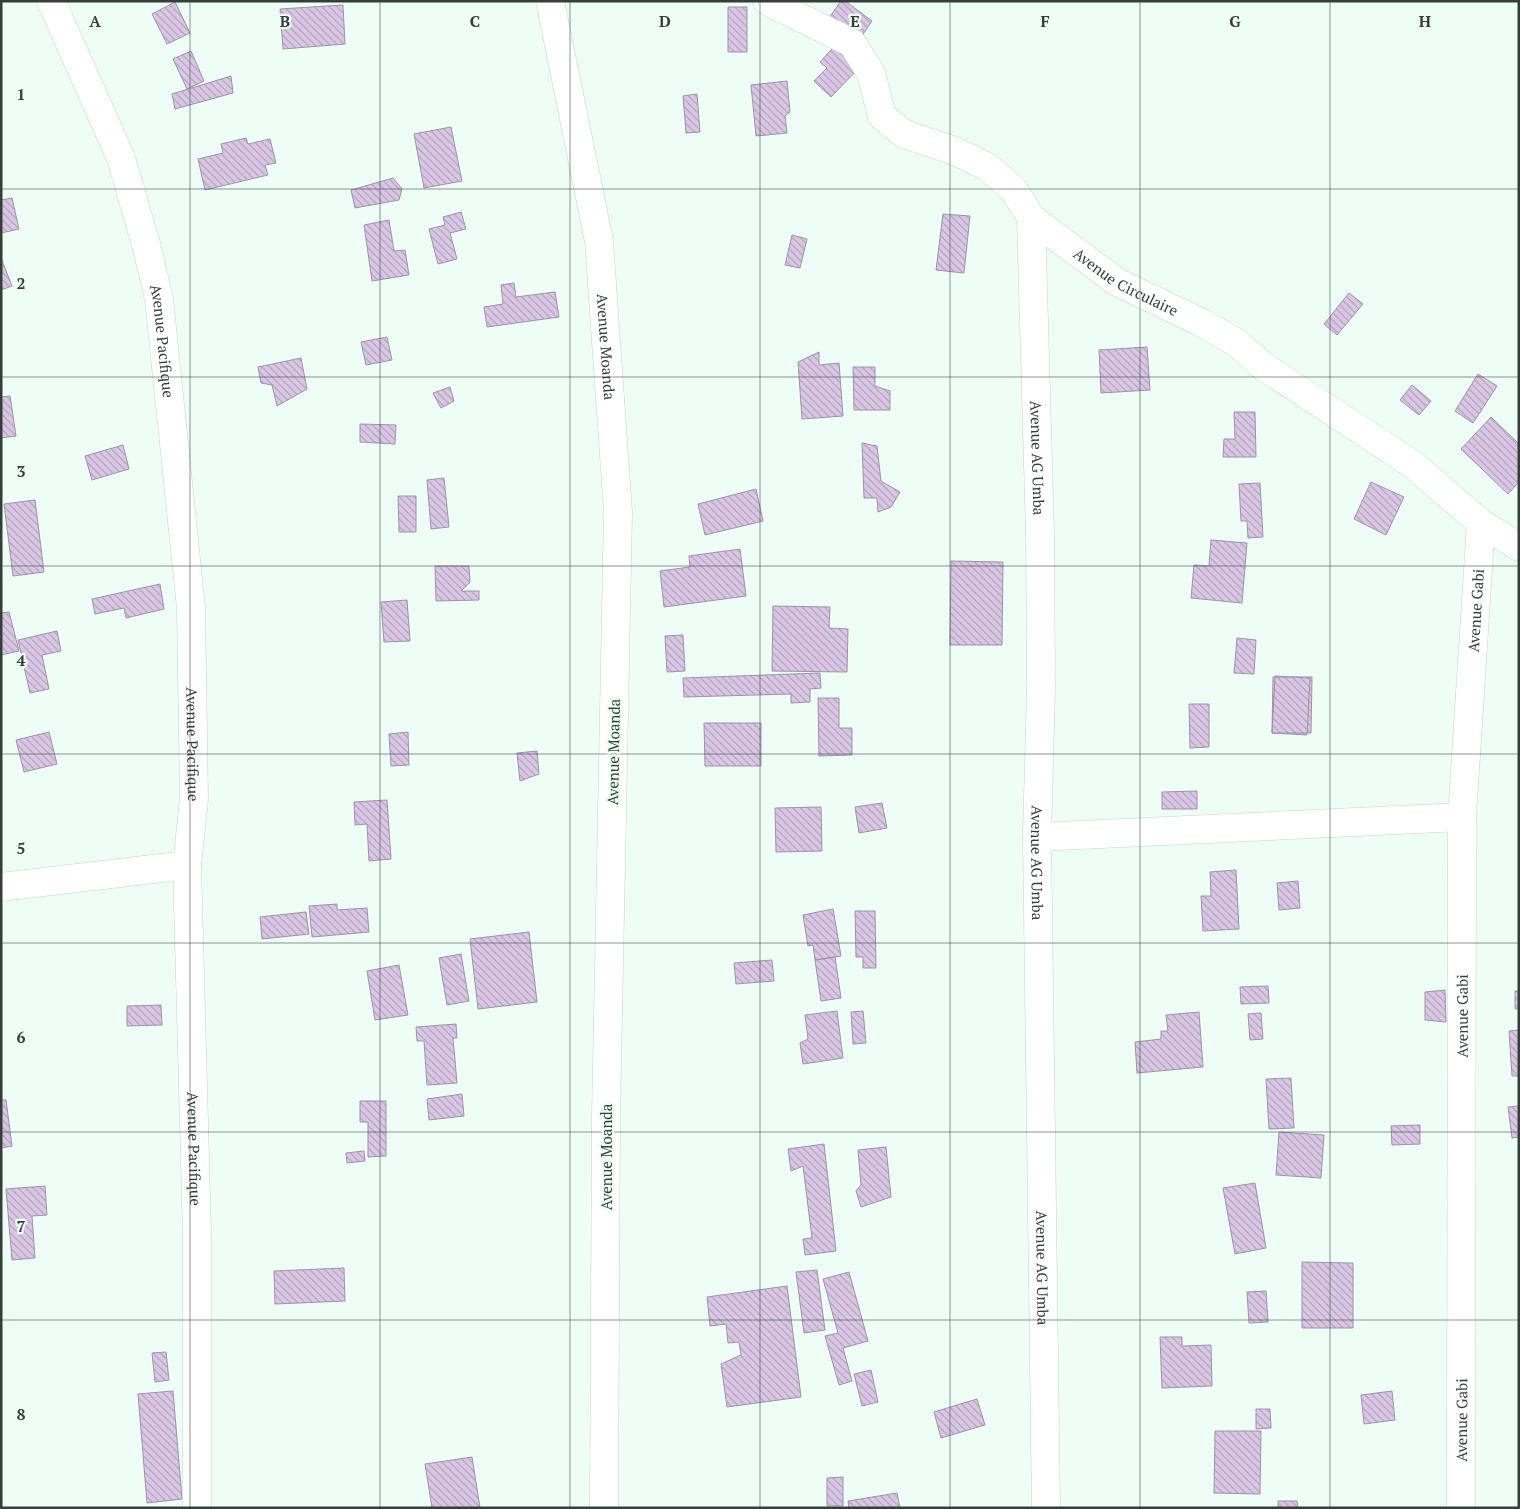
<svg xmlns="http://www.w3.org/2000/svg" width="1520" height="1509" font-family="'PT Serif',serif">
<defs>
<pattern id="building-back-hatch" width="6" height="6" patternUnits="userSpaceOnUse" patternTransform="scale(1.25)"><rect width="6" height="6" fill="#dac7e6"/><path d="M-1 5l2 2M0 0l6 6M5-1l2 2" fill="none" stroke="#b2a3bb"/></pattern>
</defs>
<rect width="100%" height="100%" fill="#eefef7"/>
<!-- building -->
<path fill="url(#building-back-hatch)" stroke="#9e92a6" d="M841,1H845L872,21L857,43L827,21Z
M175,2L190,33L167,44L152,14Z
M343,5L345,44L283,49L280,9Z
M728,7H747V52H728Z
M841,39L859,68L831,97L814,81L827,68L820,62Z
M191,51L204,81L187,89L173,59Z
M231,76L233,93L175,109L172,94Z
M787,81L790,112L785,116L787,133L756,136L751,85Z
M697,94L700,132L686,133L683,96Z
M451,127L462,181L424,188L414,134Z
M246,138L248,144L270,139L276,163L265,165L268,175L205,190L198,159L223,153L221,144Z
M393,178L402,189L399,200L355,208L351,190Z
M12,198L19,229L1,233V200Z
M461,212L466,229L450,233L457,259L438,264L429,229L445,225L443,217Z
M943,214L970,216L964,273L936,270Z
M389,220L394,251L405,250L409,275L372,281L364,225Z
M792,235L807,239L800,268L785,265Z
M1,258L12,286L1,290Z
M514,283L516,297L555,292L559,317L487,327L484,307L503,304L501,285Z
M1349,293L1363,304L1337,335L1324,324Z
M387,337L392,360L366,365L361,342Z
M1147,347L1150,390L1101,393L1099,350Z
M819,352V365L839,363L843,416L802,419L798,362Z
M301,358L307,389L277,406L272,385L261,383L258,367Z
M853,367H875V386L890,391V410H854Z
M1478,374L1497,386L1473,423L1455,411Z
M1412,385L1431,401L1419,415L1400,400Z
M450,387L454,401L441,408L433,393Z
M10,396L16,436L1,438V397Z
M1234,412H1255L1256,457H1223L1224,439H1235Z
M1491,417L1519,444V482L1508,494L1461,449Z
M360,424L396,425L395,444L360,442Z
M862,443L877,446L881,481L900,492L891,507L878,512L877,498H864Z
M123,445L129,469L92,480L85,456Z
M444,478L449,527L431,529L427,480Z
M1371,482L1404,497L1386,535L1354,519Z
M1260,483L1263,537L1248,538L1247,521H1241L1239,484Z
M756,489L763,521L705,535L698,504Z
M398,496H416V532H399Z
M35,500L44,572L13,576L4,504Z
M1211,540L1247,543L1242,603L1191,598L1194,565L1209,566Z
M740,549L746,596L664,607L660,571L690,567L689,556Z
M951,561L1003,562L1002,645H950Z
M435,566H469L470,582L461,591H479V600L436,601Z
M160,584L164,609L126,618L124,608L95,614L92,599Z
M407,600L410,641L384,642L381,602Z
M773,606L830,607L829,628L848,629L847,672L772,671Z
M9,612L19,651L1,655V613Z
M57,631L61,651L42,655L49,689L30,693L18,640Z
M683,635L685,671L667,672L665,636Z
M1237,638L1256,640L1254,674L1234,673Z
M820,673L821,688L810,689V702L791,703V694L684,697L683,678Z
M1275,676L1310,678L1307,735L1272,733Z
M1273,677H1312L1311,733H1272Z
M818,698H839V728H852V755L819,756Z
M1189,704H1209V747L1190,748Z
M704,723H761V766H705Z
M49,732L57,764L24,772L16,740Z
M408,732L409,765L391,766L389,734Z
M537,751L539,774L520,781L517,753Z
M1197,791V809H1162V792Z
M387,800L391,859L369,861L367,824L355,825L354,802Z
M882,803L887,828L859,833L855,807Z
M821,807L822,851L776,852L775,808Z
M1236,870L1239,929L1203,931L1201,896H1211L1210,872Z
M1298,881L1300,908L1279,910L1277,883Z
M337,904V910L367,908L369,932L312,937L309,906Z
M833,909L841,956L815,960L813,945L808,946L803,915Z
M855,911H875L876,968H863V957H856Z
M306,912L309,934L262,939L260,917Z
M529,932L537,1002L478,1009L470,939Z
M461,954L469,1001L447,1005L439,958Z
M835,957L841,998L821,1001L815,960Z
M772,960L774,981L736,984L734,963Z
M399,965L408,1015L375,1020L367,971Z
M1268,986L1269,1003L1241,1004L1240,987Z
M1445,990L1446,1022L1425,1020V992Z
M1515,991H1519V1009H1515Z
M161,1005L162,1025L127,1026V1006Z
M837,1011L843,1058L803,1064L800,1043L808,1039L805,1015Z
M863,1011L866,1043L853,1044L851,1012Z
M1199,1012L1203,1067L1137,1073L1135,1042L1161,1039V1031H1168L1166,1015Z
M1261,1013L1263,1039L1250,1040L1248,1014Z
M456,1024L457,1038H453L457,1083L427,1085L424,1041H417L416,1027Z
M1519,1030V1076H1512L1509,1031Z
M1291,1078L1294,1128L1269,1129L1266,1079Z
M462,1094L464,1116L429,1120L427,1099Z
M1,1100H6L12,1146L1,1148Z
M360,1101H386V1156L368,1157V1122H360Z
M1519,1106V1137L1512,1138L1508,1107Z
M1420,1125V1144L1392,1145L1391,1126Z
M1279,1132L1324,1135L1321,1178L1276,1175Z
M824,1144L836,1251L805,1255L803,1239L812,1238L803,1166L791,1171L788,1149Z
M886,1147L891,1197L861,1207L856,1191L861,1185L858,1150Z
M364,1151L365,1161L347,1163L346,1153Z
M1255,1183L1266,1248L1235,1254L1223,1188Z
M45,1186L47,1215L32,1216L35,1258L12,1260L6,1189Z
M1302,1262L1353,1263V1328H1302Z
M344,1268L345,1301L275,1304L274,1271Z
M817,1270L825,1330L804,1333L796,1272Z
M849,1272L868,1341L843,1348L852,1381L839,1385L825,1336L838,1333L823,1279Z
M787,1286L801,1397L727,1407L721,1364L741,1355L739,1342L728,1343L726,1324L710,1326L707,1297Z
M1266,1291L1268,1322L1249,1323L1247,1292Z
M1160,1337H1182V1346L1211,1345L1212,1386L1162,1388Z
M166,1352L169,1380L155,1382L152,1353Z
M871,1370L878,1402L862,1406L854,1374Z
M173,1391L182,1499L147,1503L138,1394Z
M1392,1391L1395,1420L1364,1424L1361,1395Z
M977,1399L985,1425L941,1438L934,1412Z
M1256,1409H1270L1271,1428L1256,1429Z
M1215,1431H1261L1260,1494L1214,1493Z
M472,1457L480,1508H432L425,1464Z
M843,1477V1506H827V1478Z
M897,1493L900,1508H849L848,1501Z
M1278,1501H1297L1298,1508H1278Z"/>
<g fill="none" stroke-linecap="round" stroke-linejoin="round">
<defs>
<g id="street">
<path id="s1" d="M51,1L121,158L147,248L159,299L191,608L194,799L187,865L197,1234V1508"/>
<path id="s2" d="M550,1L599,241L618,512L606,1116L604,1508"/>
<path id="s3" d="M767,1L852,43L871,73L882,116L904,134L955,151L988,167L1014,190L1031,218L1117,282L1202,323L1237,343L1263,366L1412,464L1481,523L1519,547"/>
<path id="s4" d="M1031,218L1040,533L1041,688L1037,837L1046,1508"/>
<path d="M1037,837L1462,817"/>
<path d="M1,887L187,865"/>
<path id="s5" d="M1461,1508L1462,817L1481,523"/>
</g>
</defs>
<!-- street casing -->
<use href="#street" stroke="#bdd8cd" stroke-width="29"/>
<!-- street -->
<use href="#street" stroke="#fff" stroke-width="28"/>
</g>
<!-- grid -->
<path fill="none" stroke="#343f3a" stroke-width="1" stroke-opacity="0.55" d="M190,1V1508M380,1V1508M570,1V1508M760,1V1508M950,1V1508M1140,1V1508M1330,1V1508M1,189H1519M1,377H1519M1,566H1519M1,754H1519M1,943H1519M1,1132H1519M1,1320H1519"/>
<g text-anchor="middle" dominant-baseline="central" stroke-width="4.5" stroke-linejoin="round" paint-order="stroke">
<!-- street labels -->
<g font-size="15" fill="#343f3a" stroke="#eefef7">
<text stroke="none"><textPath href="#s3" startOffset="476">Avenue Circulaire</textPath></text>
<text stroke="none"><textPath href="#s1" startOffset="360">Avenue Pacifique</textPath></text>
<text stroke="none"><textPath href="#s2" startOffset="351">Avenue Moanda</textPath></text>
<text stroke="none"><textPath href="#s4" startOffset="240">Avenue AG Umba</textPath></text>
<text stroke="none"><textPath href="#s5" startOffset="898">Avenue Gabi</textPath></text>
<text stroke="none"><textPath href="#s1" startOffset="765">Avenue Pacifique</textPath></text>
<text transform="translate(613 752) rotate(-89)">Avenue Moanda</text>
<text stroke="none"><textPath href="#s4" startOffset="645">Avenue AG Umba</textPath></text>
<text stroke="none"><textPath href="#s5" startOffset="492">Avenue Gabi</textPath></text>
<text stroke="none"><textPath href="#s1" startOffset="1170">Avenue Pacifique</textPath></text>
<text transform="translate(606 1157) rotate(-90)">Avenue Moanda</text>
<text stroke="none"><textPath href="#s4" startOffset="1050">Avenue AG Umba</textPath></text>
<text stroke="none"><textPath href="#s5" startOffset="88">Avenue Gabi</textPath></text>
</g>
</g>
<g font-size="16" text-anchor="middle" font-weight="bold" fill="#343f3a" stroke="#eefef7" stroke-width="4.5" stroke-linejoin="round" paint-order="stroke">
<text x="95" y="27">A</text>
<text x="285" y="27">B</text>
<text x="475" y="27">C</text>
<text x="665" y="27">D</text>
<text x="855" y="27">E</text>
<text x="1045" y="27">F</text>
<text x="1235" y="27">G</text>
<text x="1425" y="27">H</text>
<text x="21" y="100">1</text>
<text x="21" y="289">2</text>
<text x="21" y="477">3</text>
<text x="21" y="666">4</text>
<text x="21" y="854">5</text>
<text x="21" y="1043">6</text>
<text x="21" y="1232">7</text>
<text x="21" y="1420">8</text>
</g>
<!-- border -->
<rect width="1520" height="1509" fill="none" stroke="#343f3a" stroke-width="5"/>
</svg>
